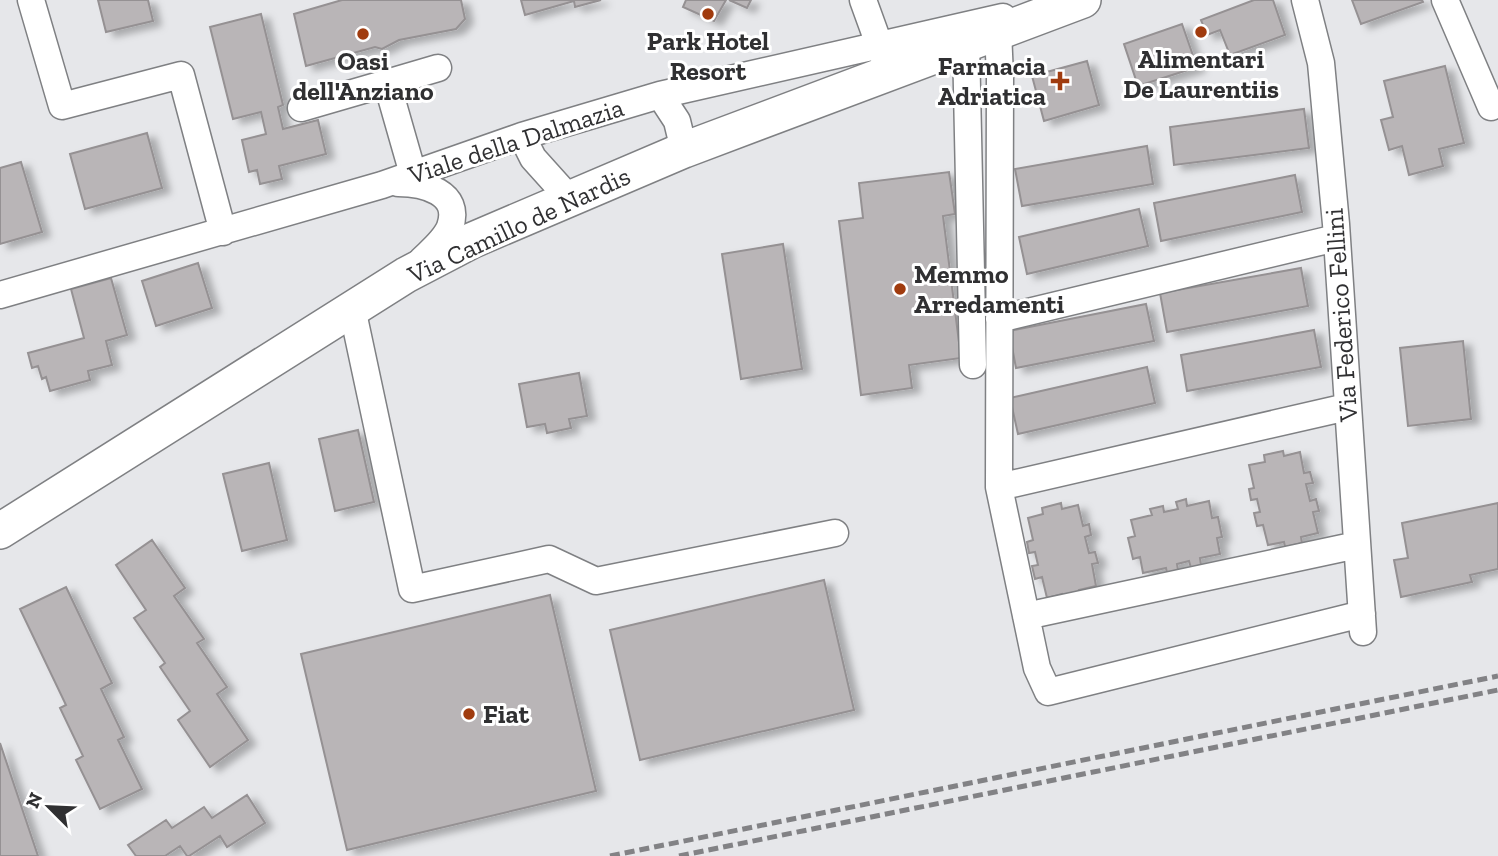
<svg xmlns="http://www.w3.org/2000/svg" width="1498" height="856" font-family="'Zilla Slab',serif">
<defs>
<filter id="shadow"><feDropShadow dx="8" dy="4.5" stdDeviation="3.5" flood-color="#0004"/></filter>
</defs>
<rect width="100%" height="100%" fill="#e6e7ea"/>
<!-- building -->
<path fill="#b9b5b7" stroke="#959193" stroke-width="2" filter="url(#shadow)" d="M98,0H148L153,21L106,32Z
M342,0H461L465,19L456,29L399,40L382,49L375,47L306,66L294,14Z
M521,0H601L575,7L574,1L525,15Z
M686,0H726L714,21L683,7Z
M729,0H751L747,8Z
M1254,0H1273L1285,35L1230,55L1220,30L1207,35L1201,20Z
M1352,0H1422L1423,2L1361,24Z
M261,14L283,105L278,107L283,129L318,120L326,154L279,166L282,179L260,184L257,170L249,172L242,140L266,134L261,112L233,119L210,27Z
M1182,24L1197,67L1138,86L1124,44Z
M1087,61L1099,105L1044,121L1032,76Z
M1445,66L1464,143L1439,149L1443,166L1409,175L1402,146L1389,150L1381,120L1393,117L1384,81Z
M1304,109L1309,148L1174,165L1170,127Z
M147,133L162,188L85,209L70,154Z
M1147,146L1153,184L1022,206L1015,169Z
M21,162L42,232L0,244V168Z
M949,172L955,214L943,216L961,358L909,365L912,388L861,395L839,221L863,218L859,183Z
M1295,175L1302,212L1161,241L1154,203Z
M1139,209L1148,246L1027,274L1019,237Z
M783,244L802,369L741,379L722,254Z
M198,263L212,308L156,326L142,281Z
M1301,268L1308,306L1167,332L1160,293Z
M111,278L127,335L106,341L112,365L88,371L90,380L50,391L46,377L42,379L38,366L32,368L28,353L84,338L71,289Z
M1146,304L1154,341L1016,368L1009,331Z
M1314,330L1321,367L1187,391L1181,355Z
M1463,341L1471,419L1408,426L1400,348Z
M1147,367L1155,403L1018,434L1010,398Z
M579,373L587,416L569,419L571,428L547,433L545,424L527,427L519,384Z
M358,430L374,502L335,511L319,439Z
M1283,451L1284,456L1300,452L1304,473L1310,472L1313,483L1306,484L1310,501L1316,499L1319,511L1313,512L1318,533L1301,537L1302,543L1285,547L1284,542L1268,545L1263,525L1257,526L1254,513L1260,512L1257,499L1251,500L1249,489L1254,488L1249,465L1265,462L1264,455Z
M269,463L287,540L242,551L223,474Z
M1186,499L1187,506L1209,501L1212,518L1218,517L1222,537L1217,538L1220,554L1200,558L1201,565L1191,568L1189,561L1177,564L1178,570L1167,573L1166,568L1143,573L1140,557L1133,559L1128,538L1135,536L1131,520L1152,515L1150,509L1163,506L1164,512L1178,509L1176,502Z
M1061,503L1062,509L1078,505L1083,526L1089,524L1091,535L1085,537L1089,553L1095,552L1098,563L1092,564L1096,586L1079,590L1081,596L1063,600L1062,594L1047,598L1042,577L1035,579L1032,566L1038,565L1035,552L1029,553L1027,542L1033,540L1028,518L1043,514L1042,508Z
M1498,503V569L1470,575L1472,582L1401,597L1394,560L1408,558L1402,523Z
M152,540L185,588L174,596L204,639L197,643L227,687L217,694L248,740L210,767L178,720L190,711L160,667L165,663L134,618L146,610L116,565Z
M824,580L854,710L640,760L610,630Z
M66,587L112,683L101,689L124,737L118,740L142,789L100,809L76,760L83,756L60,708L66,705L20,609Z
M550,595L596,791L347,850L301,654Z
M0,743L38,856H0Z
M247,795L265,823L227,847L220,836L189,856H187L180,846L165,856H136L128,845L166,820L172,828L204,807L212,818Z"/>
<g fill="none" stroke-linecap="round" stroke-linejoin="round">
<defs>
<path id="minor" d="M31,0L62,106L181,75L223,232
M863,0L884,58
M1305,0L1321,63L1336,224L1363,632
M1445,0L1491,107
M998,31L1000,77L999,487L1347,407
M966,43L973,365
M387,83L438,68
M660,95L677,121L684,150
M301,108L387,83L413,174
M522,136L533,158L569,198
M398,183C423,183 462,192 450,227C445,240 431,251 422,260
M0,295L382,185L522,136L660,95L1003,17
M352,308L412,589L549,559L596,581L835,533
M999,319L1336,238
M999,487L1037,668L1048,692L1362,614
M1026,616L1357,545"/>
<path id="major" d="M0,531L406,275L473,240L684,150L1083,0"/>
</defs>
<!-- minor casing -->
<use href="#minor" stroke="#7f8083" stroke-width="29"/>
<!-- major casing -->
<use href="#major" stroke="#7f8083" stroke-width="38"/>
<!-- minor -->
<use href="#minor" stroke="#fff" stroke-width="26"/>
<!-- major -->
<use href="#major" stroke="#fff" stroke-width="35"/>
<!-- rail -->
<path stroke="#828285" stroke-width="5" stroke-dasharray="10 5" stroke-linecap="butt" d="M610,856L1498,676
M679,856L1498,690"/>
</g>
<!-- markers -->
<g fill="#a03b0e" stroke="#fff" stroke-width="2.5">
<circle cx="708" cy="14" r="7"/>
<circle cx="1201" cy="32" r="7"/>
<circle cx="363" cy="34" r="7"/>
<path d="M1056.5 70.5h7v7h7v7h-7v7h-7v-7h-7v-7h7z"/>
<circle cx="900" cy="289" r="7"/>
<circle cx="469" cy="714" r="7"/>
</g>
<g text-anchor="middle" dominant-baseline="central" stroke-width="6" stroke-linejoin="round" paint-order="stroke">
<!-- poi labels -->
<g font-size="26" font-weight="bold" fill="#303032" stroke="#fff">
<text x="708" y="41">Park Hotel<tspan x="708" dy="30">Resort</tspan></text>
<text x="1201" y="59">Alimentari<tspan x="1201" dy="30">De Laurentiis</tspan></text>
<text x="363" y="61">Oasi<tspan x="363" dy="30">dell'Anziano</tspan></text>
<text x="1046" y="66" text-anchor="end">Farmacia<tspan x="1046" dy="30">Adriatica</tspan></text>
<text x="914" y="274" text-anchor="start">Memmo<tspan x="914" dy="30">Arredamenti</tspan></text>
<text x="483" y="714" text-anchor="start">Fiat</text>
</g>
<!-- street labels -->
<g font-size="26" fill="#303032" stroke="#fff">
<text transform="translate(516 141) rotate(-18)">Viale della Dalmazia</text>
<text transform="translate(519 225) rotate(-25)">Via Camillo de Nardis</text>
<text transform="translate(1341 315) rotate(-94)">Via Federico Fellini</text>
</g>
</g>
<!-- north arrow -->
<g transform="translate(49 807) rotate(294)" stroke="#ffffff" stroke-width="5" paint-order="stroke">
<path d="M0-5L12 26L0 18L-12 26Z" fill="#303032"/>
<text y="-10" font-size="19" font-weight="bold" text-anchor="middle" fill="#303032">N</text>
</g>
</svg>
